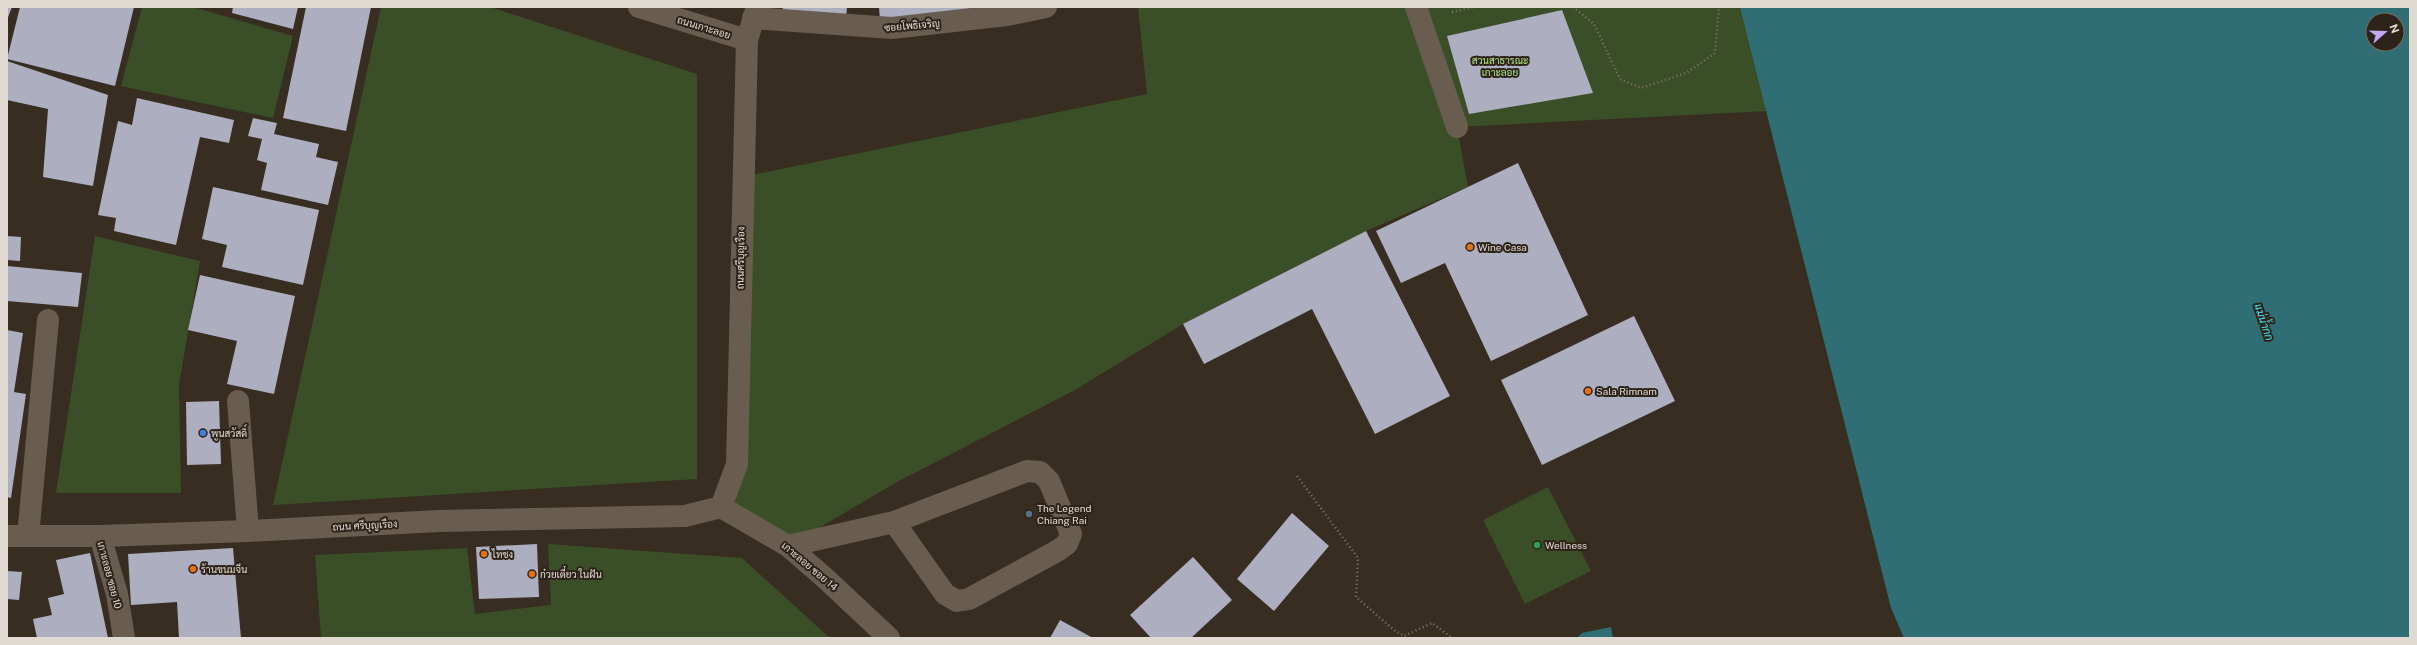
<svg xmlns="http://www.w3.org/2000/svg" width="2417" height="645" font-family="'Public Sans',Sarabun,sans-serif">
<rect width="100%" height="100%" fill="#372d21"/>
<!-- green -->
<path fill="#3a4f28" d="M142,7H193L293,36L273,118L121,86Z
M381,7H490L697,74V479L273,505Z
M1138,7H1405L1454,121L1416,7H1740L1768,111L1457,127L1468,187L1366,231L1183,324L1075,390L897,482L788,546L721,507L737,391L742,177L1147,94Z
M95,236L200,261L179,385L181,493H56Z
M1548,487L1591,571L1525,604L1483,520Z
M548,544L742,558L830,638H321L315,555L467,548L475,614L551,605Z"/>
<!-- water -->
<path fill="#2f6e75" fill-rule="evenodd" d="M1740,7H2410V638H1904L1891,608ZM2373,20H2397V44H2373Z
M1611,627L1613,638H1577L1582,633Z"/>
<!-- building -->
<path fill="#adaec0" d="M7,7H12L7,20Z
M20,7H134L115,86L7,59Z
M233,7H298L293,29L232,13Z
M306,7H371L346,131L283,118Z
M783,7H847L846,19L782,13Z
M879,7H971V15L880,20Z
M1562,10L1593,93L1469,114L1447,36Z
M7,61L108,95L93,186L43,177L48,109L7,100Z
M137,98L234,120L229,143L200,137L176,245L114,231L116,218L98,215L118,121L132,125Z
M253,118L277,123L274,134L319,144L316,157L338,162L328,205L261,190L267,163L257,160L262,139L248,136Z
M1518,163L1588,315L1491,361L1445,263L1401,283L1376,231Z
M213,187L319,210L303,285L222,267L227,245L202,239Z
M1366,231L1450,396L1375,434L1312,309L1204,364L1183,324Z
M7,236L21,237L20,261L7,260Z
M7,266L82,273L78,307L7,301Z
M200,275L295,296L274,394L227,384L237,341L188,330Z
M1634,316L1675,401L1542,465L1501,380Z
M7,330L23,333L14,392L26,394L11,498L7,497Z
M219,401L221,464L187,465L186,402Z
M1292,513L1329,546L1274,611L1237,579Z
M537,544L539,597L479,599L476,547Z
M233,548L241,638H179L177,602L131,605L128,554Z
M90,553L108,638H37L33,619L52,615L48,598L64,594L56,560Z
M1193,557L1232,600L1191,638H1151L1130,615Z
M7,571L22,572L19,600L7,599Z
M1060,620L1093,638H1050Z"/>
<g fill="none" stroke-linecap="round" stroke-linejoin="round">
<!-- path -->
<path stroke="#80776d" stroke-width="2.5" stroke-dasharray="1 3" stroke-linecap="butt" d="M1573,7L1594,24L1620,79L1641,88L1686,73L1715,53L1719,7
M1452,12L1474,7
M1297,476L1358,558L1356,597L1394,630L1404,636L1432,623L1452,638"/>
<!-- minor -->
<path stroke="#695d50" stroke-width="22" d="M639,7L747,40
M1416,7L1457,127
M753,18L892,28L1007,15L1046,7
M238,401L248,531
M721,507L737,464L747,40L757,7
M721,507L788,546L825,578L889,638
M7,536H100L248,531L439,521L685,516L721,507
M28,536L48,320
M100,536L117,594L124,638
M788,546L894,522L1027,471L1040,472L1049,481L1071,534L1067,544L1057,551L969,599L957,601L945,594L894,522"/>
</g>
<!-- markers -->
<g fill="#e8710a" stroke="#2d2318" stroke-width="1.5">
<circle cx="1470" cy="247" r="4"/>
<circle cx="1588" cy="391" r="4"/>
<circle cx="484" cy="554" r="4"/>
<circle cx="193" cy="569" r="4"/>
<circle cx="532" cy="574" r="4"/>
</g>
<circle fill="#3f7fe0" stroke="#2d2318" stroke-width="1.5" cx="203" cy="433" r="4"/>
<circle fill="#5c6f8a" stroke="#2d2318" stroke-width="1.5" cx="1029" cy="514" r="4"/>
<circle fill="#2e9e5b" stroke="#2d2318" stroke-width="1.5" cx="1537" cy="545" r="4"/>
<g text-anchor="middle" dominant-baseline="central" stroke-width="4" stroke-linejoin="round" paint-order="stroke">
<!-- street labels -->
<g font-size="10" fill="#e1dad3" stroke="#2d2318">
<text transform="translate(912 25) rotate(-5)">ซอยโพธิเจริญ</text>
<text transform="translate(704 27) rotate(17)">ถนนเกาะลอย</text>
<text transform="translate(740 258) rotate(-89)">ถนนศรีบุญเรือง</text>
<text transform="translate(365 525) rotate(-3)">ถนน ศรีบุญเรือง</text>
<text transform="translate(810 566) rotate(40)">เกาะลอย ซอย 14</text>
<text transform="translate(110 575) rotate(75)">เกาะลอย ซอย 10</text>
</g>
<!-- park labels -->
<g font-size="10" fill="#b0e685" stroke="#2d2318">
<text x="1500" y="60">สวนสาธารณะ<tspan x="1500" dy="12">เกาะลอย</tspan></text>
</g>
<!-- poi labels -->
<g font-size="10" fill="#e1dad3" stroke="#2d2318" text-anchor="start">
<text x="1478" y="247">Wine Casa</text>
<text x="1596" y="391">Sala Rimnam</text>
<text x="211" y="433">พูนสวัสดิ์</text>
<text x="1037" y="508">The Legend<tspan x="1037" dy="12">Chiang Rai</tspan></text>
<text x="1545" y="545">Wellness</text>
<text x="492" y="554">ไทชง</text>
<text x="201" y="569">ร้านขนมจีน</text>
<text x="540" y="574">ก๋วยเตี๋ยว ในฝัน</text>
</g>
<!-- water labels -->
<g font-size="11" font-style="italic" fill="#3ceeff" stroke="#2d2318">
<text transform="translate(2264 322) rotate(72)">แม่น้ำกก</text>
</g>
</g>
<!-- border -->
<rect width="2417" height="645" fill="none" stroke="#e1dad3" stroke-width="16"/>
<!-- north arrow -->
<g transform="translate(2385 32) rotate(70)"><circle r="19" fill="#2d2318" stroke="#756c63"/>
<path d="M0-3L7 15L0 10L-7 15Z" fill="#bfa9f4"/>
<text y="-6" font-size="11" font-weight="bold" text-anchor="middle" fill="#e1dad3">N</text>
</g>
</svg>
